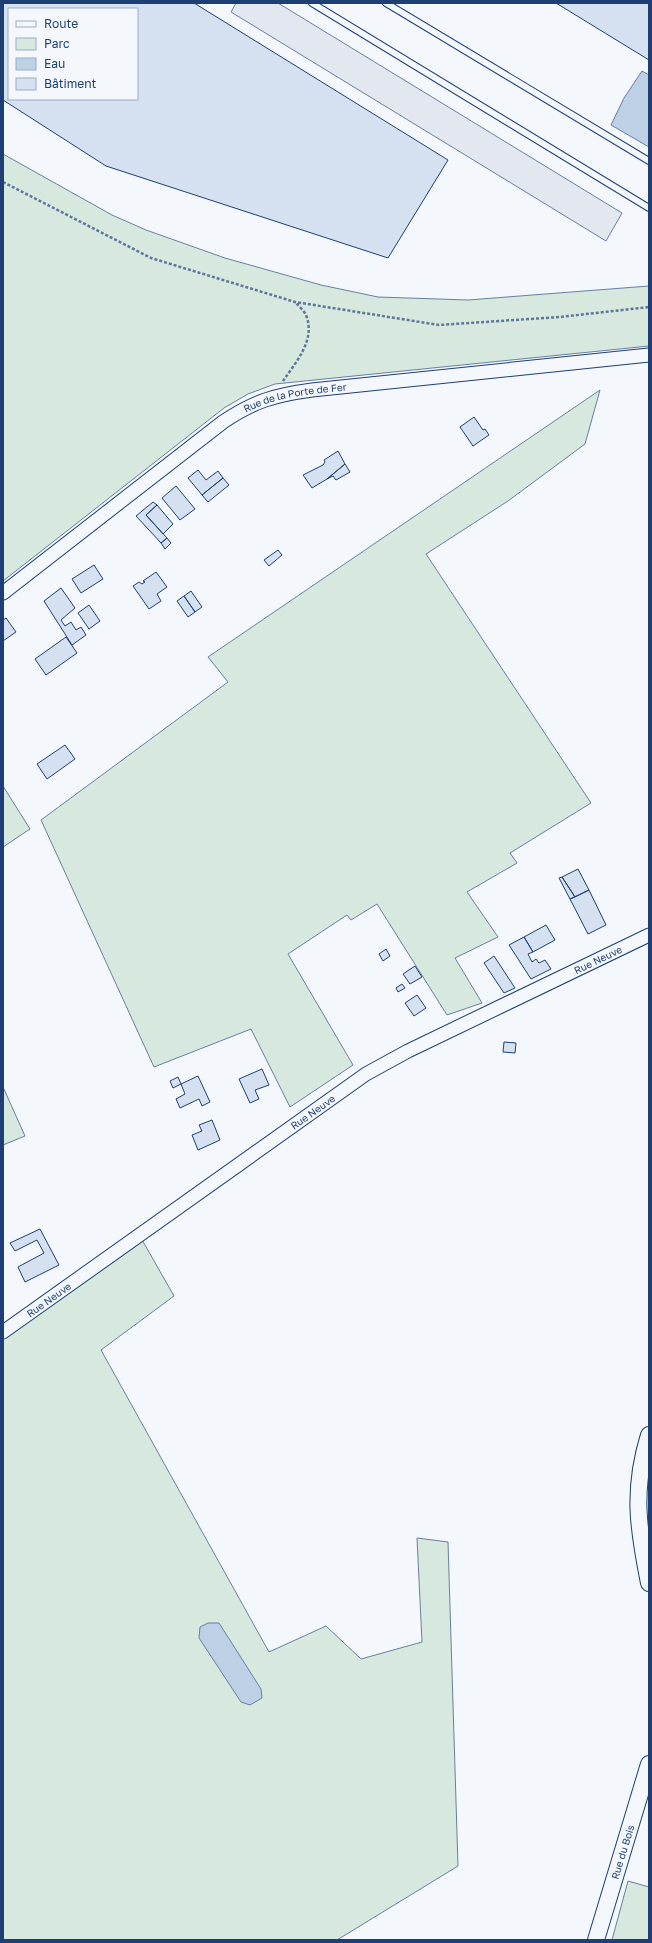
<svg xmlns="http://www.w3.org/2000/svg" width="652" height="1943" font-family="'Golos Text',sans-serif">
<rect width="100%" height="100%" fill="#f4f7fb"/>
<!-- green -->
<path fill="#d7e8df" stroke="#687fa3" d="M3,154L112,215L146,230L225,258L321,285L378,297L468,300L649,286V346L275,384L248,394L224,408L3,581Z
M600,390L585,444L508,501L426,554L591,803L510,853L517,863L467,892L498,937L455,958L482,1003L447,1015L377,904L351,920L347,915L288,954L353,1065L290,1107L251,1029L154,1067L41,820L228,682L208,657Z
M3,786L30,829L3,847Z
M3,1087L25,1136L3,1145Z
M141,1238L174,1296L101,1350L269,1652L326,1626L361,1659L422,1642L417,1538L448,1542L458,1866L337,1940H3V1335Z
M628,1881L649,1887V1940H612Z"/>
<!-- parking -->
<path fill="#e3e8f0" stroke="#687fa3" d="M236,3H278L622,213L606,241L231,12Z"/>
<!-- water -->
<path fill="#bed0e5" stroke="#687fa3" d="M642,71L649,75V147L611,125L624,98Z
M208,1623H219L261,1689L262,1698L250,1705L241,1702L199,1638L200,1627Z"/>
<!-- building -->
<path fill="#d5e0f0" stroke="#1d3f73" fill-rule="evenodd" d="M3,3H194L448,160L388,258L106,166L3,100ZM9,9H137V99H9Z
M556,3H649V60Z
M474,417L483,430L485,429L489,435L473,446L460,427Z
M338,451L345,464L327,479L312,488L303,475L323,465L325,462L324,460Z
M345,464L350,472L336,480L333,476L327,479Z
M198,470L206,480L218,471L223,478L202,495L188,478Z
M223,478L229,485L208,502L202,495Z
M176,486L195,509L180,520L162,498Z
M153,502L157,505L146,515L167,538L161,543L136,516Z
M157,505L173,524L163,534L146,515Z
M167,538L171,543L165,549L161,543Z
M278,550L282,555L269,566L264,560Z
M94,565L103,579L81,593L72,579Z
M156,572L167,587L157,594L161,601L149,609L133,586L139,582L142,584L145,582L143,581Z
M61,588L75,608L61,620L65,626L71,622L76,630L81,627L86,635L72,645L44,601Z
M191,591L202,607L195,612L184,596Z
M184,596L195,612L188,617L177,601Z
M89,605L100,621L89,629L78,613Z
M6,618L16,632L3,641V620Z
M66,637L77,653L46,675L35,659Z
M65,745L75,759L47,779L37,764Z
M578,869L589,890L575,897L562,877Z
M562,877L575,897L570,899L559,878Z
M589,890L606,925L588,934L570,899Z
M546,925L555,940L533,952L524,937Z
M524,937L533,952L528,954L532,962L536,959L539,963L545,960L551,969L531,979L509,945Z
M386,949L390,956L383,961L379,954Z
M494,956L515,988L504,993L484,963Z
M415,966L422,977L410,984L403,974Z
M402,984L405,988L398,992L396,988Z
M417,995L426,1008L414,1016L405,1003Z
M504,1042L516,1043L515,1053L503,1052Z
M262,1069L269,1085L255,1090L259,1099L250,1103L239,1079Z
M198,1076L210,1102L202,1106L199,1099L180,1108L176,1099L185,1094L181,1084Z
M178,1077L181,1084L173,1088L170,1081Z
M212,1120L220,1140L198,1150L192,1135L202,1131L199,1125Z
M40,1229L59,1265L25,1282L18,1267L44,1253L37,1240L15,1251L10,1243Z"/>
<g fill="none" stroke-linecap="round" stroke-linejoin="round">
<defs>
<path id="service" d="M312,3L649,208
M386,3L649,161"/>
<g id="minor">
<path id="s1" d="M3,593L223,422C254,401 275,395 312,390L649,355"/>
<path id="s2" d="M3,1332L366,1074L408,1051L649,935"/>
</g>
<g id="tertiary">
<path d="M649,1435C632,1490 638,1528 649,1583"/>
<path id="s3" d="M596,1940L649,1764"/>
</g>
</defs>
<!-- service casing -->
<use href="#service" stroke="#1d3f73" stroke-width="8"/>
<!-- minor casing -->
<use href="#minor" stroke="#1d3f73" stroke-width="15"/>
<!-- tertiary casing -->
<use href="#tertiary" stroke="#1d3f73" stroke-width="18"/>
<!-- path -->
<path stroke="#5e769c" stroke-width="2.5" stroke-dasharray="3 2" stroke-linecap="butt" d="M3,182L151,258L295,302L439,325L560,317L649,307
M283,381C296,362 316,340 306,315C304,311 299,306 296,303"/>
<!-- service -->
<use href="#service" stroke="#f4f7fb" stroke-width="6"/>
<!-- minor -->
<use href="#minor" stroke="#f4f7fb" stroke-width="13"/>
<!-- tertiary -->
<use href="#tertiary" stroke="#f4f7fb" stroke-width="16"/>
</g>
<g text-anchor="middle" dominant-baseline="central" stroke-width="3" stroke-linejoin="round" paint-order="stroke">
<!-- street labels -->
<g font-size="10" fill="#1d3f73" stroke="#f4f7fb">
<text stroke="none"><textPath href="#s1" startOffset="356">Rue de la Porte de Fer</textPath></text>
<text stroke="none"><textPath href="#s2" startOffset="704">Rue Neuve</textPath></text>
<text stroke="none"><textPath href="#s2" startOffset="380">Rue Neuve</textPath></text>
<text stroke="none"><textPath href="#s2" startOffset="56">Rue Neuve</textPath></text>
<text stroke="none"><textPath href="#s3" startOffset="92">Rue du Bois</textPath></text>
</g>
</g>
<!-- border -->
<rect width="652" height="1943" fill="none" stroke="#1d3f73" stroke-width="8"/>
<!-- legend -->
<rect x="8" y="8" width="130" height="92" fill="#f4f7fb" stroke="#9eadc5"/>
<rect x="16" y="21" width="20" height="6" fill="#f4f7fb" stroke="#9eadc5"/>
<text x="44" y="28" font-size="12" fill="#1d3f73">Route</text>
<rect x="16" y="38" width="20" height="12" fill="#d7e8df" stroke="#9eadc5"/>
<text x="44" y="48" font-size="12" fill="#1d3f73">Parc</text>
<rect x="16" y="58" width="20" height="12" fill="#bed0e5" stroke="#9eadc5"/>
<text x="44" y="68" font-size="12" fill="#1d3f73">Eau</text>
<rect x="16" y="78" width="20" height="12" fill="#d5e0f0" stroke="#9eadc5"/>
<text x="44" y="88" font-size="12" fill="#1d3f73">Bâtiment</text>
</svg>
